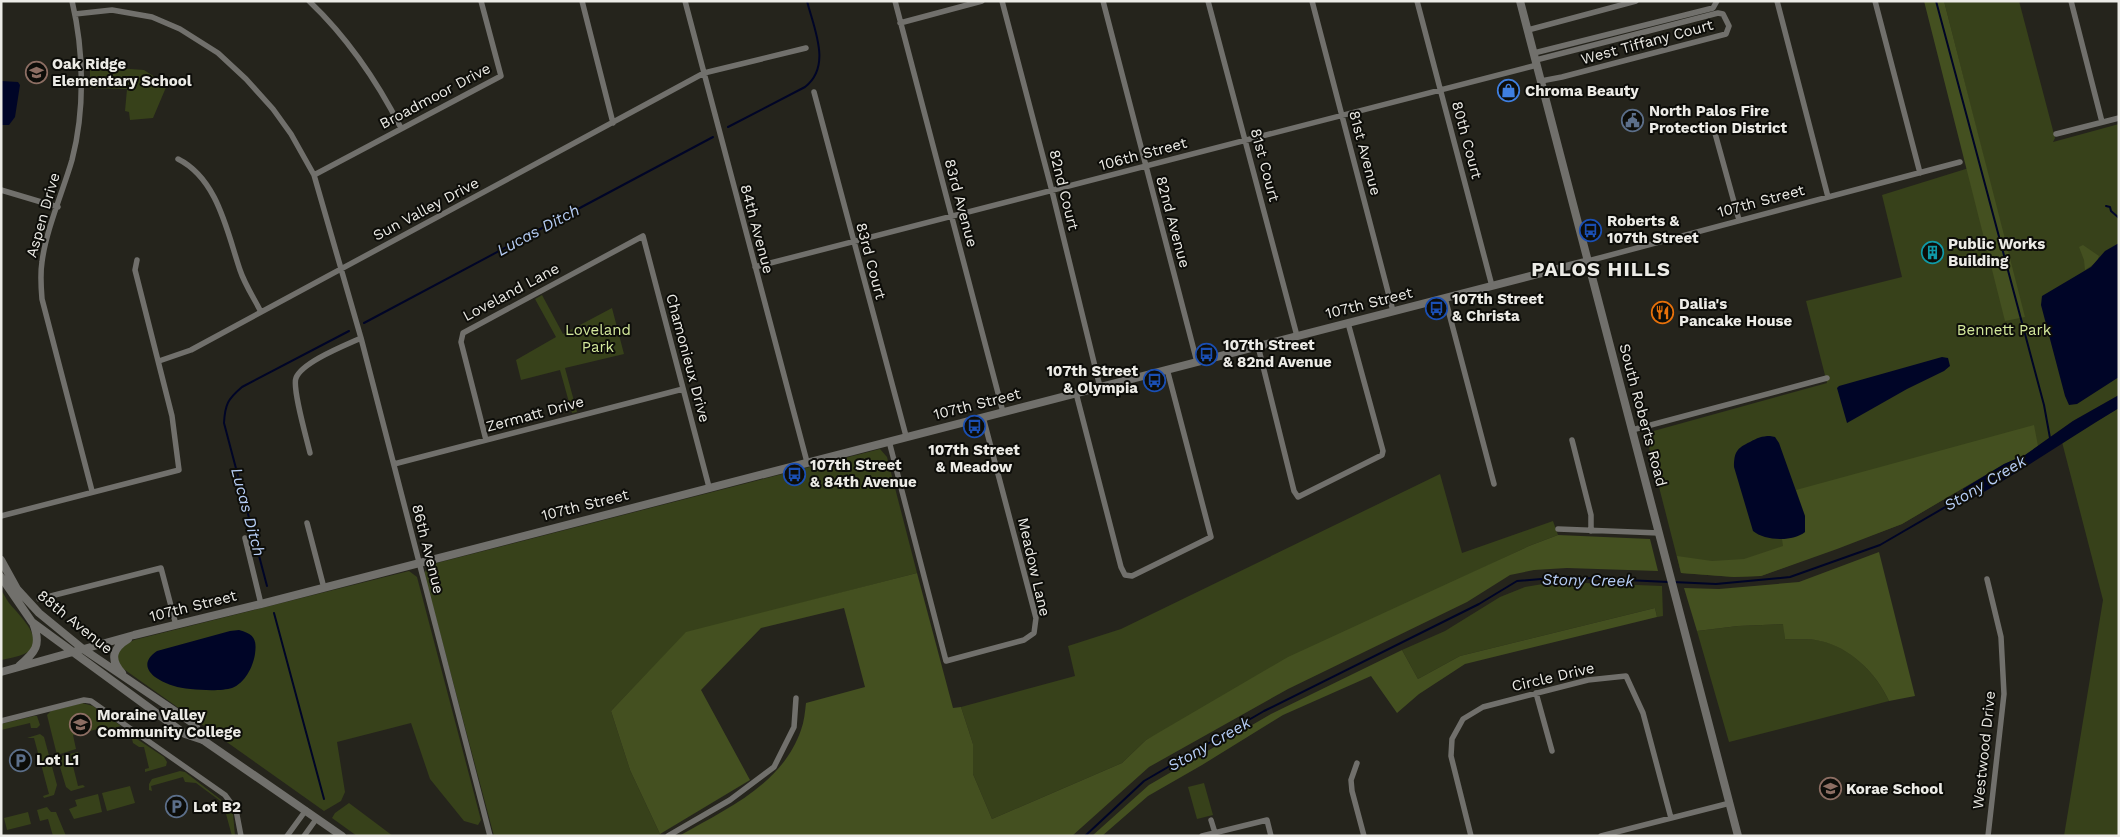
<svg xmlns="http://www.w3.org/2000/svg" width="2120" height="837" font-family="'Work Sans',sans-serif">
<rect width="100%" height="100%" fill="#25241c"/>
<!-- green -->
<path fill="#37411a" d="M1944,1H2019L2055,138L2053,142L2119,124V395L2073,421L2025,455L2004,464L1902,524L1761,576L1734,577L1681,573L1646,436L1650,432L1827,383L1806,301L1902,277L1882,195L1985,163Z
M90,66L144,70L167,85L153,118L130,120L129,112L125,111L127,89L90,88Z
M542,295L563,334L612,308L624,354L565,368L577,412L572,413L560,370L521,380L516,360L556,337L535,299Z
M2119,408V836H2064L2103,600L2062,442Z
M880,449L887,457L917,573L686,633L611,711L630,770L660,834L657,836H494L424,573L429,565Z
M1440,474L1462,553L1553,521L1558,535L1529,546L1453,582L1146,740L1122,763L992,819L973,774V744L961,707L1075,676L1068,646L1121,629Z
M409,571L417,577L481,820L478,825L464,821L430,779L411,723L337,742L345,792L341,801L324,811L118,665C116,651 121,646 134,640Z
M1585,583L1662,586L1663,616L1657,617L1655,608L1460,656L1418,679L1402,650L1445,631L1500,597L1525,587L1543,584Z
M1,590C4,594 6,599 9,603C18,614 50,643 24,654C17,657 9,658 1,660Z
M1784,624L1785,639C1796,640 1810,638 1821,641C1850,647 1877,674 1889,701L1729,742L1697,631L1738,626Z
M82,703L93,706L121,726L107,730L106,727L73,735L76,749L57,755L47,715L51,711Z
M34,716H37L40,725L37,728H31L30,723L1,730V724Z
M40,734L44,737L57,785L54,795L44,798L43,796L49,794L34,738H27Z
M131,735L164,757L167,762L166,766L145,772V769L149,768L144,747H139L133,743Z
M78,752L79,759L72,762L78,786L83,785L85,787L71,791L66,787L57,757Z
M180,771L185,772L229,806L233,813L235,836H232L223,803L196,783L185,782L183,777L151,786L152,791L149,790V784L152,779Z
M1204,783L1213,815L1197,819L1188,787Z
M130,786L135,803L107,811L102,793Z
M98,794L102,812L74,819L69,809L77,806L75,800Z
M349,803L393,836H357L332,818L335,813Z
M47,807L51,812H56L66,836H53L48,819L40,821L37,810Z
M28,812L31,824L7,830L4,818Z"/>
<!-- forest -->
<path fill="#445020" d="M1924,1H1944L2025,317L2005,321Z
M2083,245L2099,256L2097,262L2085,270L2084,260L2079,247Z
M2034,425L2038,446L2025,455L2004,464L1902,524L1837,549L1761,576L1734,577L1681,573L1677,556L1712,561L1744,559L1783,546L1782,539L1795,537L1805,532V516L1796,490Z
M1558,535L1650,539L1658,571L1567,568L1534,570L1510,575L1467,602L1288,689L1149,767L1072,836H679C726,809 782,785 801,730C804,722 805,712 806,703L865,687L844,608L761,628L701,690L750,780L660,834L630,770L611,711L686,632L917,573L953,708L961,707L973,744V774L992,819L1122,763L1146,740L1288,657L1529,546Z
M1879,552L1915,696L1889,701C1877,674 1850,647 1820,641C1809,638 1796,640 1785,639L1783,624L1738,626L1697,631L1684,588L1719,589L1799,582Z
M1655,608L1657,617L1465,664L1419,694L1397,713L1371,676L1283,715L1202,765L1148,796L1102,836H1092L1149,785L1271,714L1402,650L1418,679L1460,656Z"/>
<!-- water -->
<path fill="#000527" d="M1,81L18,82L20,85L15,117L9,125H1Z
M2119,243V377L2077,404L2069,405L2065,396L2041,305L2042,296L2091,267L2105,251Z
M1942,357L1948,358L1950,366L1944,371L1907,389L1847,423L1837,388L1839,386Z
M2119,395V408C2068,439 2020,472 1968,501L1963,489L2004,464L2025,455L2073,421Z
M1770,436L1775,437L1779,443L1805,516V532C1793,542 1765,541 1753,531L1734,467C1734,452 1737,448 1750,442C1757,438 1762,436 1770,436Z
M239,630C254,634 257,639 255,654C253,667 245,683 232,688C220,692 187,690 174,686C157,681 134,667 157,651L230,631Z"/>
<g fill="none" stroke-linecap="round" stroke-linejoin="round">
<!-- stream -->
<path stroke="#000527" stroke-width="2" d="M1936,1L2044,405L2050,438
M728,127L805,87C832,66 814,29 807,1
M2106,206L2110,207L2111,211L2119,218
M364,323L713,137
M1673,582L1716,584L1790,577L1880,545L1966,495
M267,586L224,423C225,404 228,399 242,387L349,331
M274,613L324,799
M1085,836L1144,781L1264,711L1479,604L1517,581L1564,577L1668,582"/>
<!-- minor -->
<path stroke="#71706c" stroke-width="5.5" d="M72,1C84,51 85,110 72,160C63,191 46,230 42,262C40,274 41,287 42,299L92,491
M309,1C348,38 377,81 401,128
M582,1L613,123
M685,1L807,462
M895,1L1003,412
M1002,1L1052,191L1100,387
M1103,1L1197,362
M1208,1L1297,336
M1312,1L1393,311
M1417,1L1492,286
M1777,1L1828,197
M1875,1L1920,173
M2071,1L2102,122
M75,14L112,10L152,17L180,29L218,53L246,79L273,109L291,134L314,175L361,338L490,836
M900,23L982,1
M1528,30L1636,1
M1534,53L1713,8L1717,1
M1536,60L1718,13L1723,14L1729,26L1726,34L1562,77L1541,81
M814,92L906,436
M1713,126L1739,220
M2056,134L2119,118
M178,159C218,179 227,232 240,270C245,285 254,298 261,312
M314,175L501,76L481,1
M1,190L58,207
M1588,261L1960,162
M755,267L1537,65
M1445,298L1494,484
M1258,346L1294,491L1298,497L1382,455L1383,451L1348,323
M159,361L191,350L704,73L806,48
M1076,393L1121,567L1125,575L1132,576L1211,537L1167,369
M1632,430L1827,378
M486,440L461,342L463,333L643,236L709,487
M1572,440L1591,515V531
M889,441L946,661L1024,640L1034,633L1036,618L983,417
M310,453C307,440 292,388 296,378C302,362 346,345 361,338
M394,464L683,389
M1,516L179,470L172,416L135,270L137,260
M307,523L324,588
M1558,529L1659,533
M245,538L261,604
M1987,579L2001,637L2004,694L1988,836
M39,599L161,568L176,625
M1536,693L1552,751
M1,721L84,700L91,701L225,795L236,810L241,836
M1357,763L1351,780L1352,791L1364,836
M1211,820L1216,836
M287,836L306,810
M304,836L317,818
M668,836L730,800L774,767L794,727L796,698
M1202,836L1267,820L1271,836
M1471,836L1451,756L1452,739L1463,719L1483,707L1588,680L1626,676L1643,713L1671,818
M1601,836L1730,803"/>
<!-- tertiary -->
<path stroke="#71706c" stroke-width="8" d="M1520,1L1738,836
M1,560L17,589L39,613L83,649L194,724L203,740
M1,577L32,622L185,734L203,740L342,836
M19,666C35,652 42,646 33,623
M1,672L134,635L261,604L1588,261
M122,673C109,659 113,648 128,639"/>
</g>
<!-- icons -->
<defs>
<symbol id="school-ring" viewBox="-11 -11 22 22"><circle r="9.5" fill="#0d0d09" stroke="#8d6e63" stroke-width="1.5"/><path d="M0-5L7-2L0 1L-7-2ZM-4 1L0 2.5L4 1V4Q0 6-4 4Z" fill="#8d6e63"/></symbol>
<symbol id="shop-ring" viewBox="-11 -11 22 22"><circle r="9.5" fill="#0d0d09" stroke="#3f7fe0" stroke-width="1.5"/><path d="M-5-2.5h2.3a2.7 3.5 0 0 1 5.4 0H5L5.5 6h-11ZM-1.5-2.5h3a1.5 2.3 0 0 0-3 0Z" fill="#3f7fe0"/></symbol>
<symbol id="civic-ring" viewBox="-11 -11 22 22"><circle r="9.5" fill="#0d0d09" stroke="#5c6f8a" stroke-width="1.5"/><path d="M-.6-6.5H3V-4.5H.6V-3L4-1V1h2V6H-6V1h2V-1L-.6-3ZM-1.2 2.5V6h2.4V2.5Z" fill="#5c6f8a"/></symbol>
<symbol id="bus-ring" viewBox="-11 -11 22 22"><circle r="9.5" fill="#0d0d09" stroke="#1a4fb4" stroke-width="1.5"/><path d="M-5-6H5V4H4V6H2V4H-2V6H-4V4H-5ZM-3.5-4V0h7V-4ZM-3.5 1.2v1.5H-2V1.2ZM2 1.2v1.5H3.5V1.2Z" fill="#1a4fb4"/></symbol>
<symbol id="building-ring" viewBox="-11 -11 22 22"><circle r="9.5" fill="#0d0d09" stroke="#0f9aa8" stroke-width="1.5"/><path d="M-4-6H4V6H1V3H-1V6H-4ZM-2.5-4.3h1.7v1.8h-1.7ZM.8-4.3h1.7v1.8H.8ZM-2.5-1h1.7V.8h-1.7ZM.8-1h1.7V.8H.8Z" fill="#0f9aa8"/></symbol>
<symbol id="restaurant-ring" viewBox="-11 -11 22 22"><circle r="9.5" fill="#0d0d09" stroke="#e8710a" stroke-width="1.5"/><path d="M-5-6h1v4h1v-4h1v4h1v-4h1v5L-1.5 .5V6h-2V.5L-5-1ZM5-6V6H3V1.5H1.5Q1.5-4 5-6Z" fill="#e8710a"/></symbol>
<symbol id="university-ring" viewBox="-11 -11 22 22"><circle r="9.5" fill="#0d0d09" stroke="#8d6e63" stroke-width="1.5"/><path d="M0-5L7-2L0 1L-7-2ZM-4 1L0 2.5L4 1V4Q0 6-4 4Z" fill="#8d6e63"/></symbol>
<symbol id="parking-ring" viewBox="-11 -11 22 22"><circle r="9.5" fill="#0d0d09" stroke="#5c6f8a" stroke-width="1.5"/><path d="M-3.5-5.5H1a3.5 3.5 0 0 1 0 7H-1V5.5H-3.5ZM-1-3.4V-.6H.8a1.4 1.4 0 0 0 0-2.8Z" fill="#5c6f8a"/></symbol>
</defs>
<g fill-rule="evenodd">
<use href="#school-ring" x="24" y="60" width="25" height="25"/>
<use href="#shop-ring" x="1496" y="78" width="25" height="25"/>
<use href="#civic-ring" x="1620" y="108" width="25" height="25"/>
<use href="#bus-ring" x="1578" y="218" width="25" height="25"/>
<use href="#building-ring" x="1920" y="240" width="25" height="25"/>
<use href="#bus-ring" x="1424" y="296" width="25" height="25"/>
<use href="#restaurant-ring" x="1650" y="300" width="25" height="25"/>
<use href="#bus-ring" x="1194" y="342" width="25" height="25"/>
<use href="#bus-ring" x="1142" y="368" width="25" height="25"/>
<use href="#bus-ring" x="962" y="414" width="25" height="25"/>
<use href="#bus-ring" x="782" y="462" width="25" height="25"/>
<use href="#university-ring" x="68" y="712" width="25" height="25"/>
<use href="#parking-ring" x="8" y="748" width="25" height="25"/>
<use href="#school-ring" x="1818" y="776" width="25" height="25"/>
<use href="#parking-ring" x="164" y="794" width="25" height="25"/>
</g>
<g text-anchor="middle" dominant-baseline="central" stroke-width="4" stroke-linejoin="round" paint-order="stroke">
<!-- street labels -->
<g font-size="15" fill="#ecebe6" stroke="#0d0d09">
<text transform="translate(1647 42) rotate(-15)">West Tiffany Court</text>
<text transform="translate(435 96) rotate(-28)">Broadmoor Drive</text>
<text transform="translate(1467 140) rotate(75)">80th Court</text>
<text transform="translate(1365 153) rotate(75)">81st Avenue</text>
<text transform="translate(1143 154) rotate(-15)">106th Street</text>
<text transform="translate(1265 165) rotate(75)">81st Court</text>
<text transform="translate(1064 190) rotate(76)">82nd Court</text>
<text transform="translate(1761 201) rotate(-15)">107th Street</text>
<text transform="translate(961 203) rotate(75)">83rd Avenue</text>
<text transform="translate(426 209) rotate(-28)">Sun Valley Drive</text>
<text transform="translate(43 215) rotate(-74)">Aspen Drive</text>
<text transform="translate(1173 222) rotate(75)">82nd Avenue</text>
<text transform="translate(757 229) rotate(75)">84th Avenue</text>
<text transform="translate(871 261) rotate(75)">83rd Court</text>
<text transform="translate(511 292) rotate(-28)">Loveland Lane</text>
<text transform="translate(1369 303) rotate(-14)">107th Street</text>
<text transform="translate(688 358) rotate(75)">Chamonieux Drive</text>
<text transform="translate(977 404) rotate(-14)">107th Street</text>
<text transform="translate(535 414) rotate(-15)">Zermatt Drive</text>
<text transform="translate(1643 415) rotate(75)">South Roberts Road</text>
<text transform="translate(585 505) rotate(-14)">107th Street</text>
<text transform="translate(428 549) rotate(76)">86th Avenue</text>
<text transform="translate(1034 567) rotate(77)">Meadow Lane</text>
<text transform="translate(193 606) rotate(-14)">107th Street</text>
<text transform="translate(75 622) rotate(39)">88th Avenue</text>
<text transform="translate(1553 677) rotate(-13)">Circle Drive</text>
<text transform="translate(1984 750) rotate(-84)">Westwood Drive</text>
</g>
<!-- poi labels -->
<g font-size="15" font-weight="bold" fill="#ecebe6" stroke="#0d0d09" text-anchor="start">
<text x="52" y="64">Oak Ridge<tspan x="52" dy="17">Elementary School</tspan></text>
<text x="1525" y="91">Chroma Beauty</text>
<text x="1649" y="111">North Palos Fire<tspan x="1649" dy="17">Protection District</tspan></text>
<text x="1607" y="221">Roberts &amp;<tspan x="1607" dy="17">107th Street</tspan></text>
<text x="1948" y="244">Public Works<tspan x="1948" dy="17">Building</tspan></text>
<text x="1452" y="299">107th Street<tspan x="1452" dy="17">&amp; Christa</tspan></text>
<text x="1679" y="304">Dalia's<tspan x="1679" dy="17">Pancake House</tspan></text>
<text x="1223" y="345">107th Street<tspan x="1223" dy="17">&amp; 82nd Avenue</tspan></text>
<text x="1138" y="371" text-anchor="end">107th Street<tspan x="1138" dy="17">&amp; Olympia</tspan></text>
<text x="974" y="450" text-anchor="middle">107th Street<tspan x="974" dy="17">&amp; Meadow</tspan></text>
<text x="810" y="465">107th Street<tspan x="810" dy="17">&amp; 84th Avenue</tspan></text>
<text x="97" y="715">Moraine Valley<tspan x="97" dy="17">Community College</tspan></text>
<text x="36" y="760">Lot L1</text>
<text x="1846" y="789">Korae School</text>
<text x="193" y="807">Lot B2</text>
</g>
<!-- park labels -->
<g font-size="15" fill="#d4e99c" stroke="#0d0d09">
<text x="598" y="330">Loveland<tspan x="598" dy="17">Park</tspan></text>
<text x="2004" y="330">Bennett Park</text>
</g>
<!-- water labels -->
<g font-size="16" font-style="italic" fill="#b6cdf5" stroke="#0d0d09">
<text transform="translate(538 230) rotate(-28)">Lucas Ditch</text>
<text transform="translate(1985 483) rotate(-31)">Stony Creek</text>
<text transform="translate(248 512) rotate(75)">Lucas Ditch</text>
<text transform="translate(1588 580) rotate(1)">Stony Creek</text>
<text transform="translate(1209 744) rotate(-30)">Stony Creek</text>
</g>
<!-- district labels -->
<g font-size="20" font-weight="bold" letter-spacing="1" fill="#ecebe6" stroke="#0d0d09">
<text x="1601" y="269">PALOS HILLS</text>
</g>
</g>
<!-- border -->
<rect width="2120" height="837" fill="none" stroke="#ecebe6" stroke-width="5"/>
</svg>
